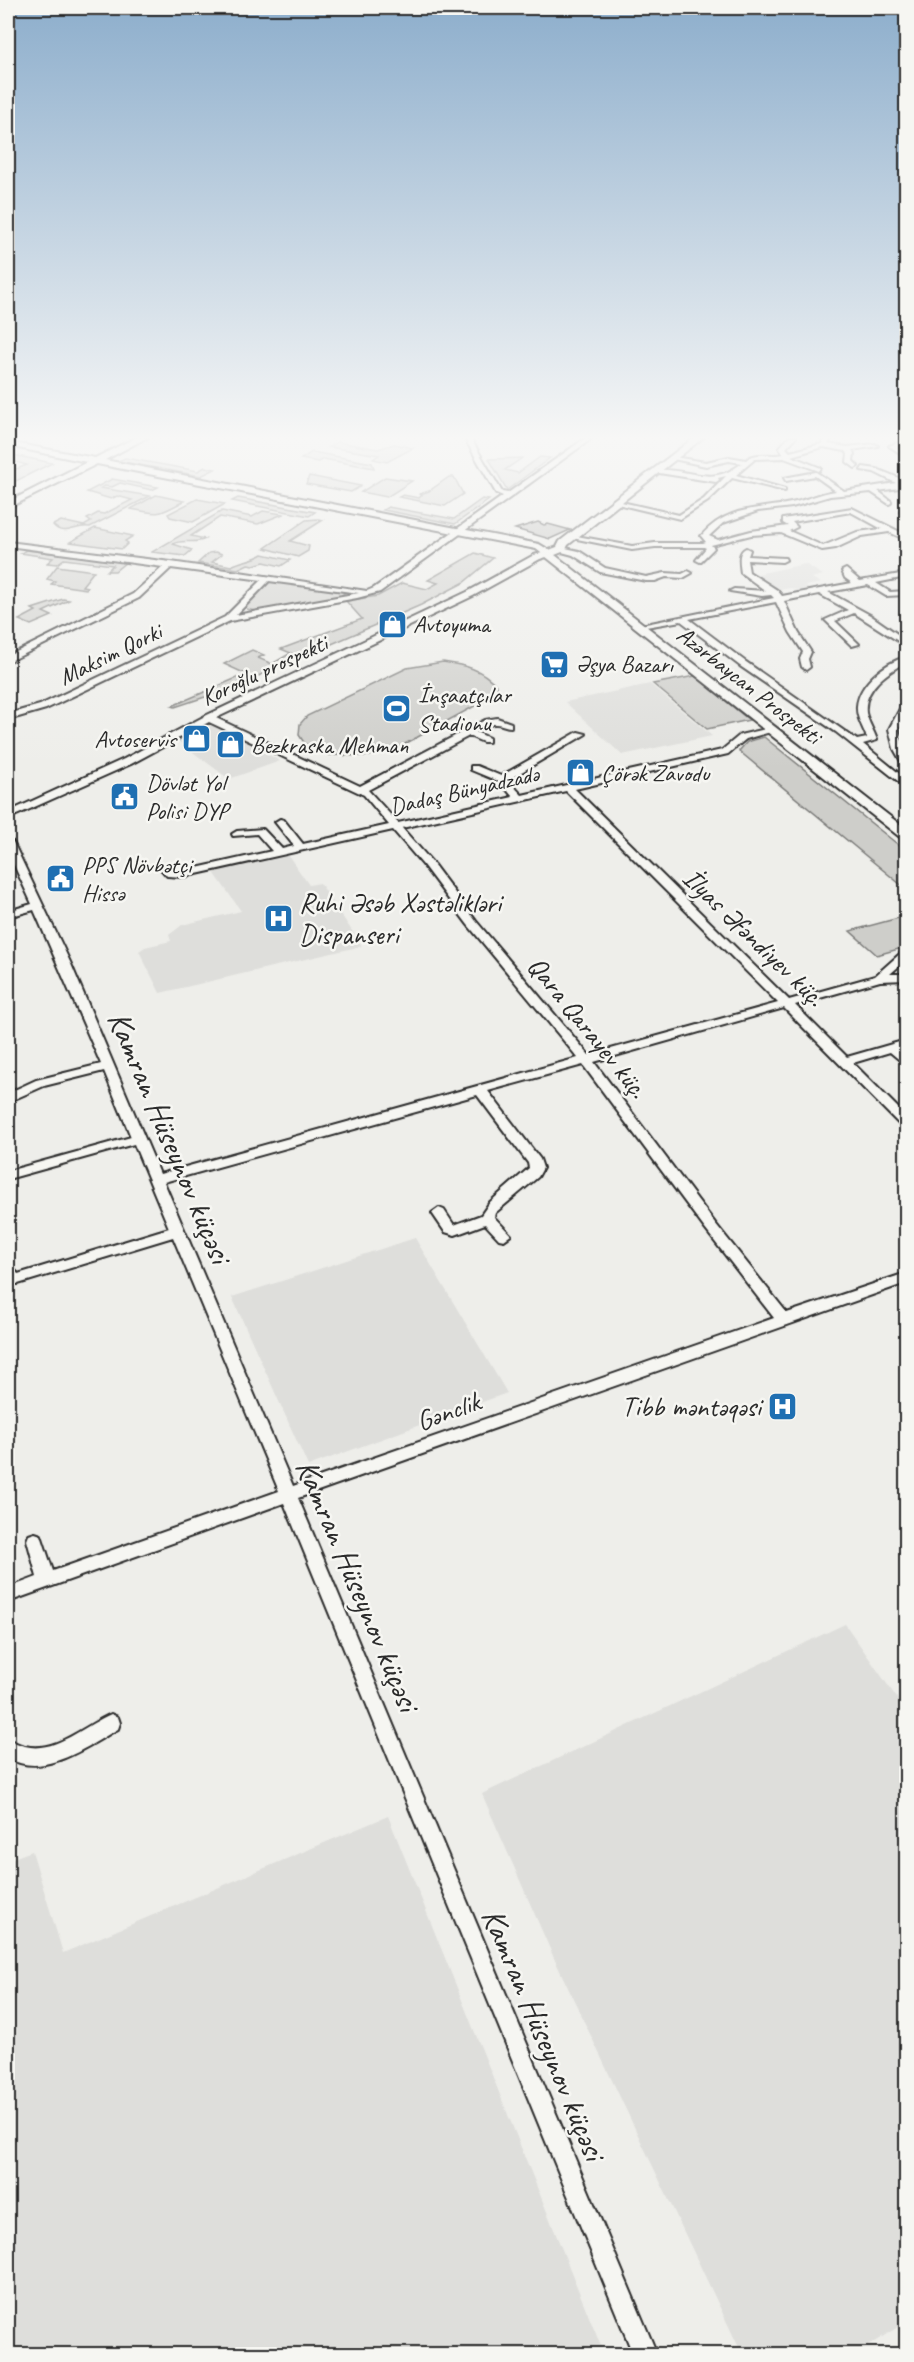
<svg xmlns="http://www.w3.org/2000/svg" width="914" height="2362" font-family="Caveat,sans-serif">
<rect width="100%" height="100%" fill="#eeeeea"/>
<filter id="ink" filterUnits="userSpaceOnUse"><feTurbulence type="fractalNoise" baseFrequency=".0167" numOctaves="2"/><feDisplacementMap in="SourceGraphic" scale="12" xChannelSelector="R" yChannelSelector="G"/><feConvolveMatrix kernelMatrix="1 2 1 2 8 2 1 2 1" color-interpolation-filters="sRGB"/></filter>
<g filter="url(#ink)">
<!-- built -->
<path fill="#dededb" d="M805,564L823,575L812,578L821,583L805,586L809,589L797,591L791,588L778,590L752,575Z
M650,684L712,736L622,755L565,702Z
M214,724L280,761L229,779L178,741Z
M288,855L309,885L320,883L362,946L160,993L139,951L145,947L171,941L169,935L182,925L241,911L213,871Z
M415,1238L507,1393L308,1466L232,1297Z
M845,1624L906,1711V2322L855,2354H742L553,1956L482,1794Z
M388,1816L604,2354H8V1860L32,1851L63,1953Z"/>
<!-- green -->
<path fill="#cececa" stroke="#7c7c7a" stroke-width="1.5" d="M337,442L378,449L394,444L413,448L387,462L373,459L379,455L329,447Z
M312,452L372,463L374,468L323,459L318,462L301,459Z
M13,455L52,463L16,481L8,479V472L27,465L12,461L8,463V457Z
M540,457L550,458L507,490L489,459L522,458L505,470L518,473Z
M125,458L198,471L205,467L215,469L201,476L118,461Z
M309,476L361,486L351,492L306,484Z
M385,477L412,481L387,497L361,492Z
M449,477H454L463,494L445,506L399,497L403,495L419,498L422,495L420,494L429,491Z
M112,479L158,487L152,490L120,483L112,487L104,486L101,488L150,496L90,527C76,524 64,538 53,525L61,521L84,526L91,522L87,519L98,513L104,514L132,500L117,496L111,499L87,492Z
M156,495L184,501C159,515 159,515 131,509Z
M238,498L315,512L309,516L232,501Z
M197,499L225,504L193,522L170,517L168,514Z
M482,499L489,500L455,524L383,510L388,507L454,519Z
M222,511L252,517L263,511L283,514L258,524L220,517L191,536L205,539C194,545 183,538 173,544L192,550L185,556L152,552Z
M318,519L323,520L290,541L309,546L308,551L298,557L265,548L306,520Z
M95,528L133,536L125,541L128,543L122,549L70,542Z
M26,550L126,562L115,571H107L113,565L64,559L57,564L47,563L53,558L21,553Z
M216,552L222,554L212,562L231,566C242,560 252,561 263,554L290,560L281,566L264,562L254,565L248,564L238,569L198,563L209,553Z
M475,553L493,558L463,583L421,605L226,690L175,707L172,706L246,674L224,664L252,650L264,655L258,658L272,664L291,653L281,649L362,619L346,601L378,596L402,583L427,589L438,583L428,580Z
M57,566L94,571L82,586L88,587L86,589L51,584L55,581L47,579Z
M271,581L343,591L345,592L341,596L255,611L247,609L246,607Z
M63,599L69,600L43,612L52,616L31,625L19,620L36,611L32,609Z
M443,662C465,665 482,669 497,686L495,695L392,751L368,756L328,755L305,744L299,735L300,724L307,716L407,668Z
M695,676L749,720L707,729L653,684Z
M764,737L906,851V889L739,751L747,742Z
M906,916V947L877,955L850,931Z"/>
<!-- building -->
<path fill="#babab7" stroke="#2b2b2b" stroke-width="1.5" d="M538,522L544,525L548,524L570,530L550,539L515,529Z"/>
<g fill="none" stroke-linecap="round" stroke-linejoin="round">
<defs>
<path id="street" d="M464,437H470L502,492L508,493L587,437H594L380,592L357,598L230,621L46,709L8,720V714L40,705L225,617L262,580L171,568L139,598L8,662V656L133,594L163,567L8,546V542L171,562L367,591L374,588L503,496L496,493ZM269,581L359,593L236,615Z
M789,437H796L786,448L790,452L821,444L827,437H833L828,444L847,447L875,444L878,446L852,450L854,454L853,461L858,466L855,468L847,462L848,454L845,451L823,447L791,456L821,468L819,471L784,458L755,459L736,475L785,489V491L732,478L708,501L680,519L613,503L617,501L679,515L704,499L726,476L718,478L719,480L716,482L659,473L657,470C690,468 712,488 742,463L729,461L706,466L673,459V457L706,462L729,457L746,460C756,451 771,457 784,454L779,448Z
M906,440V444L897,447L906,452V457L889,446Z
M863,467L877,469L906,481V487L878,491L891,501V503L889,504L871,492L830,496L792,507L758,511L723,523L709,536L718,540L751,531L788,526L783,523V519L852,508L906,535V540L889,532L862,536L836,548L822,550L781,533L751,535L711,545L714,548L700,562L696,560L706,548L704,547H655L632,550L567,537L571,535L632,546L655,543H703L706,542L701,536C727,506 755,510 791,503C806,500 820,493 836,491L815,476L786,481L784,478L816,472L844,491L896,483L874,472L861,470ZM851,512L882,529L857,532L823,546L789,531L797,527L792,522Z
M904,509H906V514L900,511Z
M561,547L579,551L605,568L646,577L665,573L682,574L688,571L692,573L683,578L666,577L655,581H646L600,572L573,555L558,551V547Z
M746,548L750,550L748,556L785,558L786,560L782,562L747,560L749,572L777,590L782,596L852,583L845,578L842,571L846,569L860,581L906,573V577L876,583L890,592L906,591V595L886,596L868,585L828,592L870,615L906,640V646L854,613L835,621L859,644L852,646L825,620L848,610L819,594L784,601L798,632L811,652L808,659L810,667L806,670L802,667L800,659L803,652L790,632L776,602L689,619L746,662L857,740L867,738C863,727 856,717 857,706C859,683 886,662 906,657V662C888,672 863,688 866,713C868,722 874,731 877,740L863,744L906,779V786L903,785L836,732L740,666L681,621L640,628L636,626L774,598L771,595L762,596L730,591L734,589L766,591L741,573C740,564 737,552 746,548Z
M550,551H553V555L540,559L473,596L216,718L360,786L485,720L497,718L511,723V727C505,727 502,724 496,724C489,723 482,729 476,732L489,738V742H483L469,736L368,790L398,823L513,797L500,782L471,770V766H477L501,776L578,732L586,734L508,780L522,795L722,750L740,735L774,727V731L746,739L728,754L575,789L789,1000L875,976L902,952L906,951V960L890,974H906V980L880,981L795,1005L847,1057L906,1040V1048L901,1049L906,1053V1063L902,1062L890,1052L853,1063L906,1116V1127L901,1126L784,1008L594,1062L715,1223L787,1313L906,1273V1283L298,1498L657,2354H633L284,1503L8,1602V1588L37,1577L27,1540L29,1535L35,1533L41,1535L53,1571L279,1491L173,1237L18,1284L8,1282V1267L13,1268L18,1274L169,1228L134,1144L8,1179V1171L131,1137L104,1071L44,1086L8,1102V1093L36,1080L101,1064L34,910L8,917V911L32,904L8,852V839L13,842L71,964L160,1174L578,1058L468,925L423,865L393,830L183,877L167,876L159,867L160,865H168L174,871H183L272,851L257,834L233,836L232,834L237,831L263,829L282,849L294,846L275,822L280,819L284,820L303,844L389,825L364,795L209,722L131,764L12,817L8,818V812L124,759L205,716L467,592L534,555ZM566,791L778,1003L589,1055L476,921L431,861L402,828ZM583,1065L705,1229L774,1318L293,1486L164,1182L477,1095L528,1163L529,1168L490,1202L481,1215L454,1225L444,1210L439,1208L432,1213L445,1232L455,1235L485,1224L499,1239L504,1240L511,1235L494,1217L495,1213L538,1177L543,1168L540,1159L488,1091Z
M906,702V713L899,729L906,755V766L903,765L894,749L889,729L902,705Z
M111,1714L118,1717L120,1723L118,1729C86,1747 44,1779 8,1758V1739C13,1741 19,1745 25,1746C55,1754 85,1725 111,1714Z"/>
<path id="secondary" d="M137,437H148L105,460L539,544L549,550L557,547L560,541L695,437H704L568,545L565,551L555,555L906,829V839L901,838L536,549L97,464L8,508V502L87,462L8,446V442L95,458Z"/>
</defs>
<!-- street casing -->
<use href="#street" stroke="#2b2b2b" stroke-width="4"/>
<!-- secondary casing -->
<use href="#secondary" stroke="#2b2b2b" stroke-width="4"/>
<!-- street -->
<use href="#street" fill="#f6f6f2" fill-rule="evenodd"/>
<!-- secondary -->
<use href="#secondary" fill="#f6f6f2" fill-rule="evenodd"/>
</g>
</g>
<!-- sky -->
<linearGradient id="sky" x2="0" y2="1"><stop stop-color="#8daecc"/><stop offset="0.57" stop-color="#f7f7f6"/><stop offset="1" stop-color="#f7f7f6" stop-opacity="0"/></linearGradient>
<rect width="914" height="768" fill="url(#sky)"/>
<!-- icons -->
<defs>
<symbol id="shop-square" viewBox="-11 -11 22 22"><rect x="-9" y="-9" width="18" height="18" rx="4" fill="#1f6fb2" stroke="#f6f6f2"/><path d="M-5-2.5h2.3a2.7 3.5 0 0 1 5.4 0H5L5.5 6h-11ZM-1.5-2.5h3a1.5 2.3 0 0 0-3 0Z" fill="#fff"/></symbol>
<symbol id="supermarket-square" viewBox="-11 -11 22 22"><rect x="-9" y="-9" width="18" height="18" rx="4" fill="#1f6fb2" stroke="#f6f6f2"/><path d="M-6-5.5h2.5l.6 2H6L4.5 2H-2.5L-4.4-4H-6ZM-1.5 3.2a1.3 1.3 0 1 0 .1 0ZM3 3.2a1.3 1.3 0 1 0 .1 0Z" fill="#fff"/></symbol>
<symbol id="stadium-square" viewBox="-11 -11 22 22"><rect x="-9" y="-9" width="18" height="18" rx="4" fill="#1f6fb2" stroke="#f6f6f2"/><path d="M0-5a6.5 5 0 1 0 0 10a6.5 5 0 1 0 0-10ZM-3.5-1.8h7v3.6h-7Z" fill="#fff"/></symbol>
<symbol id="civic-square" viewBox="-11 -11 22 22"><rect x="-9" y="-9" width="18" height="18" rx="4" fill="#1f6fb2" stroke="#f6f6f2"/><path d="M-.6-6.5H3V-4.5H.6V-3L4-1V1h2V6H-6V1h2V-1L-.6-3ZM-1.2 2.5V6h2.4V2.5Z" fill="#fff"/></symbol>
<symbol id="hospital-square" viewBox="-11 -11 22 22"><rect x="-9" y="-9" width="18" height="18" rx="4" fill="#1f6fb2" stroke="#f6f6f2"/><path d="M-5-5h3v3.5h4V-5h3V5h-3V1.5h-4V5h-3Z" fill="#fff"/></symbol>
</defs>
<g fill-rule="evenodd">
<use href="#shop-square" x="376" y="608" width="33" height="33"/>
<use href="#supermarket-square" x="538" y="648" width="33" height="33"/>
<use href="#stadium-square" x="380" y="692" width="33" height="33"/>
<use href="#shop-square" x="180" y="722" width="33" height="33"/>
<use href="#shop-square" x="214" y="728" width="33" height="33"/>
<use href="#shop-square" x="564" y="756" width="33" height="33"/>
<use href="#civic-square" x="108" y="780" width="33" height="33"/>
<use href="#civic-square" x="44" y="862" width="33" height="33"/>
<use href="#hospital-square" x="262" y="902" width="33" height="33"/>
<use href="#hospital-square" x="766" y="1390" width="33" height="33"/>
</g>
<g text-anchor="middle" dominant-baseline="central" stroke-width="5" stroke-linejoin="round" paint-order="stroke">
<!-- far-poi labels -->
<g font-size="24" fill="#2b2b2b" stroke="#f6f6f2" text-anchor="start">
<text x="413" y="624">Avtoyuma</text>
<text x="576" y="664">Əşya Bazarı</text>
<text x="418" y="695">İnşaatçılar<tspan x="418" dy="28">Stadionu</tspan></text>
<text x="176" y="739" text-anchor="end">Avtoservis</text>
<text x="251" y="745">Bezkraska Mehman</text>
<text x="601" y="773">Çörək Zavodu</text>
<text x="146" y="783">Dövlət Yol<tspan x="146" dy="28">Polisi DYP</tspan></text>
<text x="82" y="865">PPS Növbətçi<tspan x="82" dy="28">Hissə</tspan></text>
</g>
<!-- far-street labels -->
<g font-size="24" fill="#2b2b2b" stroke="#f6f6f2">
<text transform="translate(110 654) rotate(-26)">Maksim Qorki</text>
<text transform="translate(264 670) rotate(-25)">Koroğlu prospekti</text>
<text transform="translate(749 685) rotate(38)">Azərbaycan Prospekti</text>
<text transform="translate(464 790) rotate(-13)">Dadaş Bünyadzadə</text>
</g>
<!-- poi labels -->
<g font-size="28" fill="#2b2b2b" stroke="#f6f6f2" text-anchor="start">
<text x="299" y="902">Ruhi Əsəb Xəstəlikləri<tspan x="299" dy="32">Dispanseri</tspan></text>
<text x="761" y="1406" text-anchor="end">Tibb məntəqəsi</text>
</g>
<!-- street labels -->
<g font-size="28" fill="#2b2b2b" stroke="#f6f6f2">
<text transform="translate(754 937) rotate(44)">İlyas Əfəndiyev küç.</text>
<text transform="translate(588 1027) rotate(51)">Qara Qarayev küç.</text>
<text transform="translate(448 1411) rotate(-20)">Gənclik</text>
</g>
<!-- near-street labels -->
<g font-size="33" fill="#2b2b2b" stroke="#f6f6f2">
<text transform="translate(170 1137) rotate(67)">Kamran Hüseynov küçəsi</text>
<text transform="translate(358 1585) rotate(67)">Kamran Hüseynov küçəsi</text>
<text transform="translate(544 2034) rotate(67)">Kamran Hüseynov küçəsi</text>
</g>
</g>
<!-- margin -->
<rect width="914" height="2362" fill="none" stroke="#f6f6f2" stroke-width="30"/>
<rect x="15" y="15" width="884" height="2332" fill="none" stroke="#2b2b2b" stroke-width="2" filter="url(#ink)"/>
</svg>
